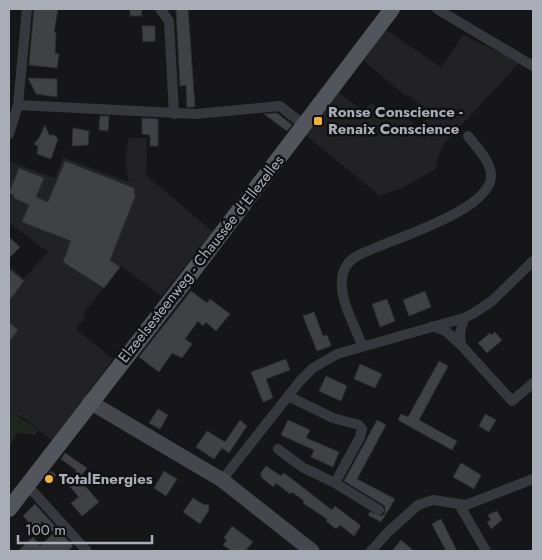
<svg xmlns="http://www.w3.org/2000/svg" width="542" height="560" font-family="Jost,sans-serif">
<rect width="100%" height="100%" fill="#161618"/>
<!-- built -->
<path fill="#222225" d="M386,30L441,67L463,35L520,62L445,143L438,157L436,169L402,188L380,196L304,134L338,92L364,111L371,103L390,116L395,109L419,127L430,112L409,95L407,97L363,60Z
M129,138H147L146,175L213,232L161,296L121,266L83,314L86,316L76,329L113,359L53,441L25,419L9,411V266L24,278L48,252L9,223V161L55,178L63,157L129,182L125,160Z"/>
<!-- green -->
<path fill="#1e261f" d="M9,411L39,430L35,435L17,433L9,447Z"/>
<!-- building -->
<path fill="#404145" stroke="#303034" d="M34,9H58L54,32L56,33L55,53L59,54L57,68L29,65Z
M130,9H141L142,16H130Z
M176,9H188L195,107H187L186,85L180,86Z
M142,26H155V41L143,42Z
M28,78L57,79V97L36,94Z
M277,113L292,125L287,131L264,114Z
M100,116H109L108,131L99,130Z
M142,118L158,119V146H150V135L142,134Z
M45,125L49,135H54L58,139L51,159L37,154L38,146L34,144L39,138Z
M73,128L89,131L88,145L72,146Z
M65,161L134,188L135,197L110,260L120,267L104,288L63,262L71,241L22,222L29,205L14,198V195L9,193L19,168L44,178L36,197L48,202Z
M9,237L20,247L9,258Z
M9,269L24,281L9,301Z
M191,291L207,303L210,299L230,314L216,331L206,322L203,326L198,321L185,339L192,344L182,358L172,353L159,372L139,357Z
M425,291L431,307L409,316L403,300Z
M387,299L395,321L380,327L372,304Z
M314,312L323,336L327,335L331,346L317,351L303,316Z
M9,322L18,330L9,342Z
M495,332L502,340L487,353L478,343L490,333L492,335Z
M286,359L290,370L266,379L273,398L263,402L251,372Z
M439,361L448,366L419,420L457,441L452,450L398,420L401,414L408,417Z
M360,364L382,374L375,388L354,379Z
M326,376L347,386L341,401L319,391Z
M158,409L168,415L160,429L149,423Z
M485,414L496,420L489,432L479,426Z
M240,420L247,426L229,453L222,448L214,459L196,447L207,431L225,442Z
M288,420L310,430L306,438L339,452L333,467L311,457L314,450L281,435Z
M377,420L386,425L357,479L395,499L381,522L368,515L370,512L382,516L385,513V506L344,481Z
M65,453L87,468L79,479L99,502L82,516L71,503L79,497L70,487L76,482V470L61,459Z
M461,463L481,475L474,489L453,477Z
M266,466L281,476L283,473L288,476L332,510L335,506L360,525V527L354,536L340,525L336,529L326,521L327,519L303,503L304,501L292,492L290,494L276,483L273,487L261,477L262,475L260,474Z
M51,471L56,475L49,485L44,480Z
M164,471L177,479L166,496L154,488Z
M193,498L204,505L208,504L209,510L200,524L183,512Z
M35,504L73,546L68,551H18L33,537L40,546L54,533L42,521L37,531L23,516Z
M497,511L502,520L491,529L487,522L491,520L488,515Z
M441,519L457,551H446L432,524Z
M232,526L253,542L245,551H232L223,545L227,540L224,538Z
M401,540L414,551H392Z"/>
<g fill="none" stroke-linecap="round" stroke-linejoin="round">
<!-- street -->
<path stroke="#37383d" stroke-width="10" d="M160,9L169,21L174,114
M437,9L533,66
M18,105L196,114L280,106L304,125
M9,134L18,105L27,9
M464,318L460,333L461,345L512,401L533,383
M433,326L447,332L461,345
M362,345C354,324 337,296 343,273C345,266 351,259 357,256C383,241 494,212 491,174C490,160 476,147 468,136
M278,449L302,467L335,483L360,437L362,429L359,425L333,418L288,396
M222,480L300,381L313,368L337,354L464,318L474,313L492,301L533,261
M335,483L379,510
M27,485L87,551
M460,506L486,551
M371,551L388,532L418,505L433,500L466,505L533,479"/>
<!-- secondary -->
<path stroke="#45474d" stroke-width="15" d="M90,402L222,480L312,551"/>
<!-- primary -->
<path stroke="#53555c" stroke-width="16" d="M9,509L190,275L392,9"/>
</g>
<!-- markers -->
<g fill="#f2b134" stroke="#111113" stroke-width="2">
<rect x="313" y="116" width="10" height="10" rx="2.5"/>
<circle cx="49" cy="479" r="5"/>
</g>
<g text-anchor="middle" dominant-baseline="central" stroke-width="5" stroke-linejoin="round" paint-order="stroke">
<!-- poi labels -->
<g font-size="15" font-weight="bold" fill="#a8adb8" stroke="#111113" text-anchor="start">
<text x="328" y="112">Ronse Conscience -<tspan x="328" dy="17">Renaix Conscience</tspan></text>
<text x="59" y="479">TotalEnergies</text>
</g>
<!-- street labels -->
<g font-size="15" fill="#a8adb8" stroke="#111113">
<text transform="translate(201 259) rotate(-52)">Elzeelsesteenweg - Chaussée d'Ellezelles</text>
</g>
</g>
<!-- border -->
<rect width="542" height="560" fill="none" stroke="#a8adb8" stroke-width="20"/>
<!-- scale -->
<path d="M18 535v8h134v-8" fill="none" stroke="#a8adb8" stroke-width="2.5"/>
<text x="25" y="535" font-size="15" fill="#a8adb8" stroke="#111113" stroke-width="4" paint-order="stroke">100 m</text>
</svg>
